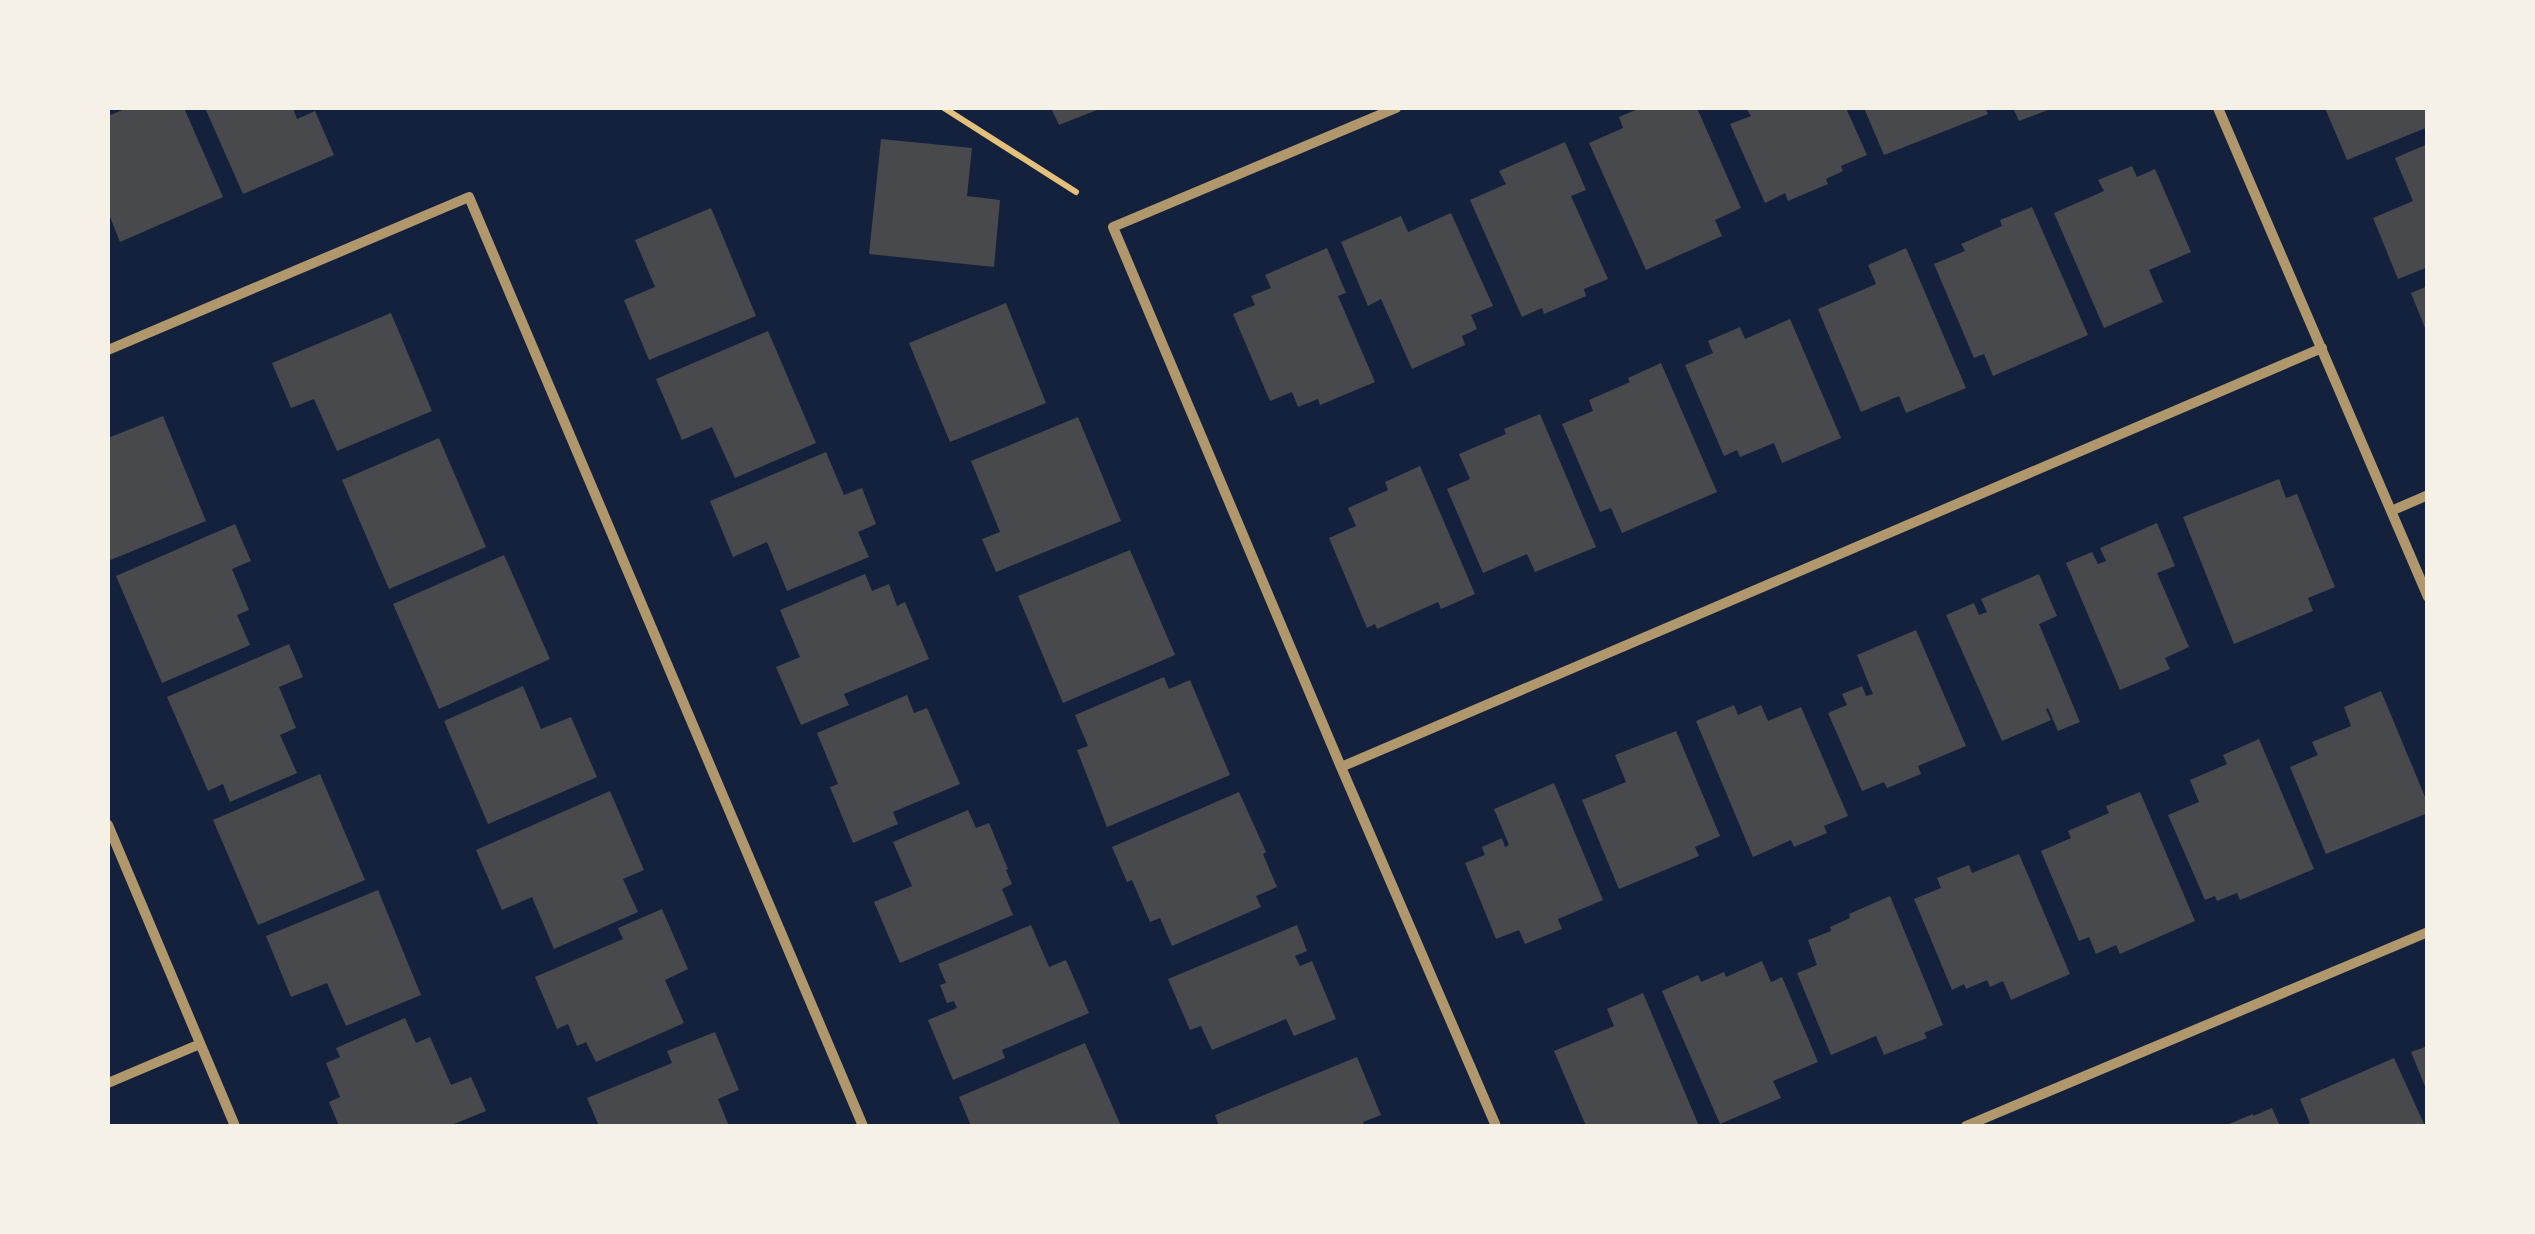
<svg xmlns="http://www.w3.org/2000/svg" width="2535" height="1234" font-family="Jost,sans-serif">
<rect width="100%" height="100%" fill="#14213d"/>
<!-- building -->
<path fill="#48494c" d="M127,108H184L223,197L120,242L108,212V116Z
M205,108H293L297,119L315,111L334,155L243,194Z
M1051,108H1102L1059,125Z
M1640,108H1697L1741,208L1715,220L1722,236L1646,270L1589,143L1623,128L1619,117Z
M1746,108H1846L1867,155L1841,166L1843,171L1826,179L1828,184L1788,201L1785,193L1765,203L1730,124L1751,116Z
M1864,108H1985L1988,114L1884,155Z
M2013,108H2053L2019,121Z
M2325,108H2428V127L2347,160Z
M881,139L972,148L967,196L1000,200L994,267L869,254Z
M1565,142L1586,190L1571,196L1608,279L1584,289L1586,296L1544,314L1542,308L1522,317L1470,200L1506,184L1499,171Z
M2428,144V267L2398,279L2373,218L2413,201L2395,158Z
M2132,166L2137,177L2155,169L2191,252L2149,270L2163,302L2104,328L2054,213L2104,191L2098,180Z
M2032,207L2088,335L1993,376L1984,354L1974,358L1934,264L1965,251L1961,244L2002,226L2000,220Z
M711,208L756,316L649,360L624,300L655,287L635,240Z
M1451,213L1493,306L1471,315L1477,329L1462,336L1465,345L1412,369L1381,299L1368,306L1341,242L1401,216L1408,232Z
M1327,248L1346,293L1338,296L1375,382L1320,405L1318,399L1298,407L1292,392L1270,401L1233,314L1255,305L1251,296L1271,288L1265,275Z
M1906,248L1966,388L1906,413L1899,396L1861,412L1818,309L1876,284L1868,265Z
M2428,286V333H2427L2411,293Z
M1006,303L1046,403L950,442L909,343Z
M391,313L432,411L337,451L314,399L291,408L272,363Z
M1790,319L1841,438L1782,463L1774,443L1740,457L1737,450L1724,456L1685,365L1713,353L1708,341L1740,327L1745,339Z
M768,331L816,443L735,478L712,427L682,440L656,379Z
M1661,363L1717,492L1622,533L1611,508L1600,512L1562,424L1593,411L1589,400L1630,382L1628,378Z
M1540,414L1596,547L1535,572L1527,554L1483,573L1447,489L1470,479L1459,454L1506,434L1504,429Z
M163,416L206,521L108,561V438Z
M1078,417L1121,521L996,572L982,539L1000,532L971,461Z
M439,438L486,547L389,589L342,480Z
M826,452L844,495L862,488L876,524L858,532L869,557L787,591L767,542L733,557L710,501Z
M1420,466L1475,594L1441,609L1438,602L1377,629L1375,624L1367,628L1329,538L1356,526L1348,508L1388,490L1385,482Z
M2279,479L2286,498L2297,494L2335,587L2308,598L2313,611L2234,644L2183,517Z
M2157,523L2175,566L2157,573L2189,647L2165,658L2170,669L2120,690L2066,563L2092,552L2098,564L2106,561L2100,548Z
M235,524L251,561L232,569L249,610L237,615L250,645L162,683L116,576Z
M1130,550L1175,655L1063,703L1018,596Z
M504,555L550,659L439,709L393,604Z
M865,574L872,591L889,584L897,606L905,602L929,659L844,694L849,705L801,725L776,667L800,657L780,610Z
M2039,574L2057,616L2039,624L2080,722L2058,731L2048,708L2046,709L2051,720L2002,741L1946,615L1974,603L1979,615L1987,612L1981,599Z
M1916,630L1966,746L1918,766L1921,774L1887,788L1884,782L1862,791L1828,713L1847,705L1842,694L1862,686L1866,696L1873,694L1857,655Z
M289,644L303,677L279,687L296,728L280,735L297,773L230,802L223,784L208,791L167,697Z
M1164,677L1169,689L1190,680L1230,775L1107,827L1077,750L1088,746L1075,715Z
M523,686L541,729L571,717L597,777L488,824L444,721Z
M2381,691L2428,804V813L2326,854L2290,767L2318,755L2312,742L2351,726L2344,707Z
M907,695L914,713L927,708L960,784L893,812L898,824L853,843L830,787L838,784L817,733Z
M1734,705L1738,715L1761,705L1768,721L1801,707L1848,816L1824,826L1827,833L1794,847L1791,840L1753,857L1696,721Z
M1676,731L1720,836L1695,847L1699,856L1619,889L1582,800L1626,782L1615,755Z
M2259,739L2314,869L2240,900L2237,893L2217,901L2215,896L2205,900L2168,815L2199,802L2190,780L2227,764L2223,755Z
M320,774L365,880L258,925L213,820Z
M1554,783L1603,900L1558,919L1562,929L1525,944L1519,930L1496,939L1465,863L1485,855L1482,847L1502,838L1505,847L1509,845L1494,809Z
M610,791L644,870L623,879L638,912L554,949L532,897L502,910L476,850Z
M1239,792L1266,852L1263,854L1277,887L1256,896L1261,907L1172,946L1160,918L1150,922L1132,880L1127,882L1112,847Z
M2140,792L2195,921L2120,954L2116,945L2096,954L2089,937L2079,941L2041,851L2071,838L2068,831L2109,813L2106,806Z
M968,810L976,828L989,823L1008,869L1006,870L1012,884L1002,889L1013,915L900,963L874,902L912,886L893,842Z
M2019,854L2070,974L2011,1000L2003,981L1990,987L1987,980L1966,989L1964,984L1952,990L1914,899L1941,888L1937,878L1969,865L1972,873Z
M378,890L421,995L346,1026L327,983L291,997L266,936Z
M1890,896L1943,1025L1924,1033L1927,1038L1884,1055L1876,1036L1831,1055L1797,973L1817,965L1808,940L1831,931L1830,927L1850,918L1849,914Z
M662,909L688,969L665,980L684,1023L596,1062L586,1042L577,1046L568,1024L557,1029L535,977L623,939L618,928Z
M1031,925L1049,967L1066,960L1089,1013L1002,1050L1005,1058L953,1080L928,1020L957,1008L954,1001L947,1003L940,985L946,983L938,964Z
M1297,925L1307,951L1295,956L1300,966L1312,961L1336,1019L1294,1036L1286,1019L1212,1050L1201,1026L1190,1030L1168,979Z
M1762,961L1771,982L1782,977L1818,1062L1773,1081L1781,1098L1720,1124L1662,991L1698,975L1701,982L1724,972L1726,977Z
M1643,993L1699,1126H1586L1554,1051L1614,1026L1607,1009Z
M405,1018L416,1043L430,1037L451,1085L471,1077L486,1111L449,1126H339L329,1102L340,1097L326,1063L340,1057L336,1048Z
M715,1032L739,1090L718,1099L729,1126H599L587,1098L672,1063L667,1051Z
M1085,1043L1121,1126H971L959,1097Z
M2428,1046V1091H2427L2411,1052Z
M1357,1057L1381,1115L1363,1122L1364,1126H1219L1215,1115Z
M2394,1058L2425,1126H2303L2310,1123L2300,1099Z
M2272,1108L2280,1126H2224L2253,1114V1116Z"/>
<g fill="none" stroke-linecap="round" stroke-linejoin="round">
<!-- path -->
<path stroke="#e5c07b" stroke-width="6" d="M944,108L1076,192"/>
<!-- minor -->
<path stroke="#b1986c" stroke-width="10" d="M1396,108L1113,227L1341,767L1496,1126
M2218,108L2428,597
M108,350L469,197L863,1126
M2391,511L2428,495
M1341,767L2322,348
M108,825L235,1126
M108,1083L200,1044
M1966,1126L2428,932"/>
</g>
<!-- border -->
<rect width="2535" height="1234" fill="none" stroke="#f6f1e7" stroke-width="220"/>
</svg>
